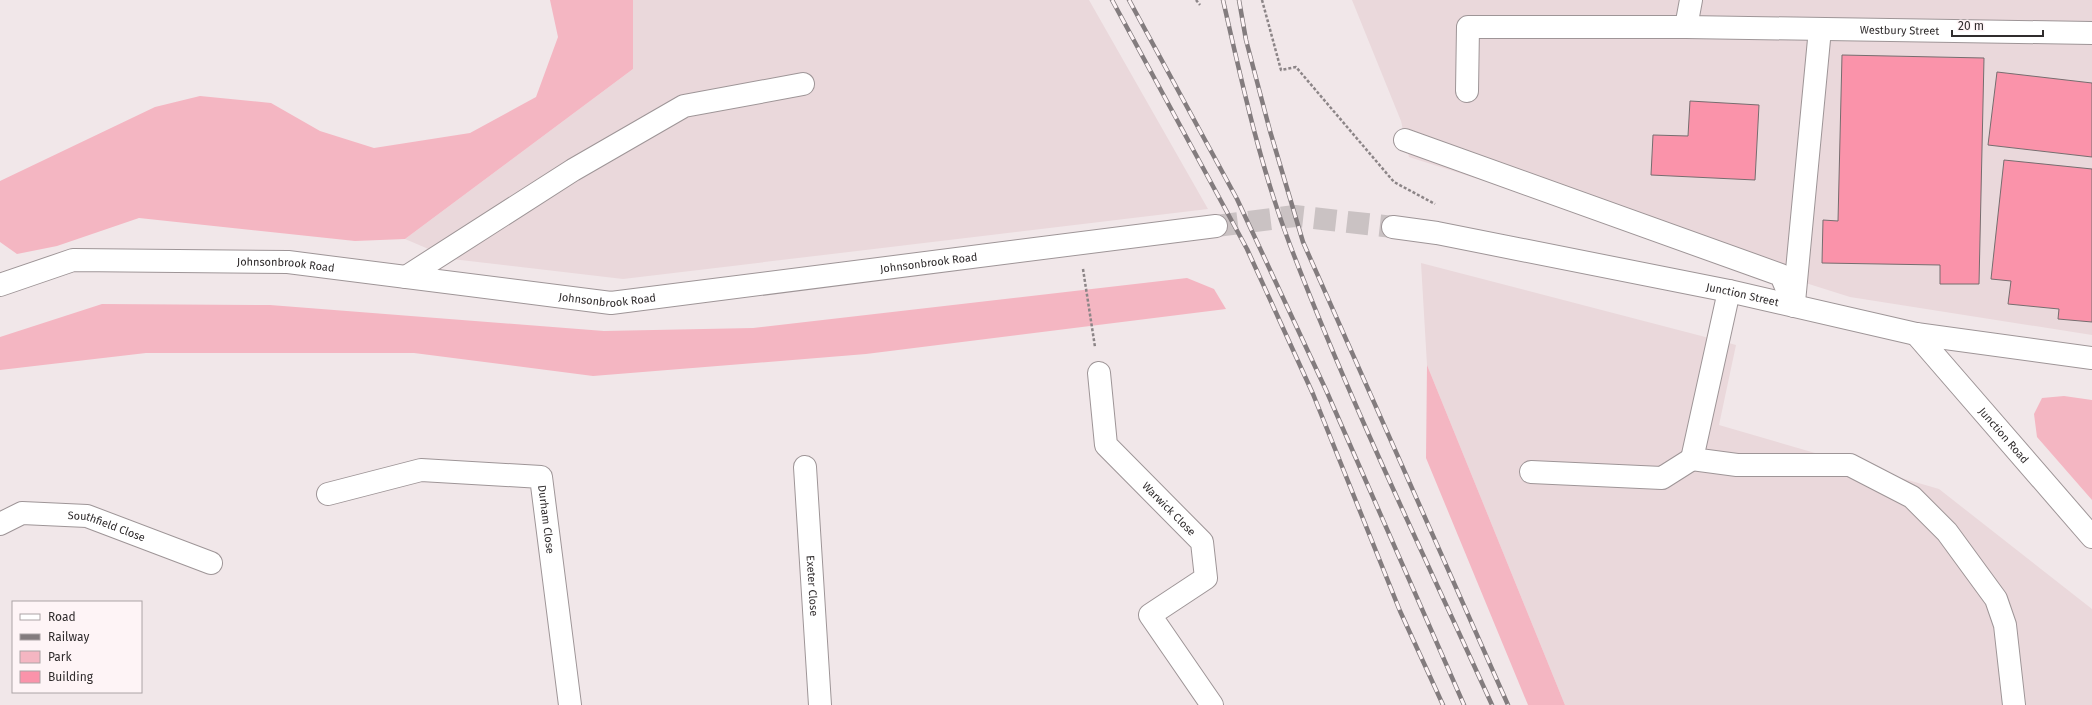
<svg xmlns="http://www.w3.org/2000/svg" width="2092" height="705" font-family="'Fira Sans',sans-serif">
<rect width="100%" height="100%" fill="#f1e7e9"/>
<!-- built -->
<path fill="#ead8db" d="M633,0H1089L1208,209L623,279L452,259L405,239L633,69Z
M1352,0H2092V335L1850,297L1409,157L1401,121Z
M1421,263L1736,345L1719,425L1939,489L2092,609V705H1565L1427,365Z"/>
<!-- green -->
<path fill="#f4b6c2" d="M550,0H633V69L405,239L355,241L139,218L57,246L17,254L0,242V181L155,107L200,96L271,103L320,131L374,148L470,133L536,97L558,37Z
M1187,278L1214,289L1226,309L866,354L593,376L414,353H146L0,370V337L102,304L270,305L604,331L753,328Z
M1427,365L1565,705H1528L1426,458Z
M2064,396L2092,400V500L2037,437L2034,414L2042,398Z"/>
<!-- building -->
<path fill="#fa93aa" stroke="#766d6f" d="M1842,55L1984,58L1979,284H1940V265L1822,263L1823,220L1838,221Z
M1997,72L2092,83V157L1988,145Z
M1690,101L1759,105L1755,180L1651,175L1653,135L1688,136Z
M2004,160L2092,169V322L2058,319L2059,309L2008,304L2011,281L1991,279Z"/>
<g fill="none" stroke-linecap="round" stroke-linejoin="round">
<!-- minor-tunnel -->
<path stroke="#cac2c3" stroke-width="22" stroke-dasharray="22 11" stroke-linecap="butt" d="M1216,226L1295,216L1393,227"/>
<defs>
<g id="minor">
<path id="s1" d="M1691,0L1686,27L2092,33"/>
<path d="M1467,91L1468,27H1686"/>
<path d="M1405,140L1781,275L1794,306"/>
<path id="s2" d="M1393,227L1437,233L1729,291L1916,334L2092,358"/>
<path d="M406,277L573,170L684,106L803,84"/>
<path id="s3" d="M0,285L73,260L288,262L611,303L1216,226"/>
<path d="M1729,291L1692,459L1737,465H1850L1912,497L1947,532L1996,599L2005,625L2014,705"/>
<path d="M1794,302L1820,29"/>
<path id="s4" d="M1916,334L2092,537"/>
<path id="s5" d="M1099,373L1106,445L1202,542L1206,578L1150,615L1212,705"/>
<path id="s6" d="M805,467L820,705"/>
<path d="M1531,472L1662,478L1692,459"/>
<path id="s7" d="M328,494L421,470L541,477L570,705"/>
<path id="s8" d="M0,524L22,513L87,516L211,563"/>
</g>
</defs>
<!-- minor casing -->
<use href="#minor" stroke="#9e9597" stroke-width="24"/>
<!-- path -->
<path stroke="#8c8587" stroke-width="2.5" stroke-dasharray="3 2" stroke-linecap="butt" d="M1196,0L1200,5
M1262,0L1281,70L1296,67L1394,182L1435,204
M1083,269L1095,347"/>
<!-- minor -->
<use href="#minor" stroke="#fff" stroke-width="22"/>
<defs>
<path id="rail" d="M1112,0L1247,249L1313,394L1400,611L1443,705
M1129,0L1237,199L1326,390L1464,705
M1223,0C1242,83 1260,166 1290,245C1350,402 1423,553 1492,705
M1239,0L1246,40L1270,131L1303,242L1508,705"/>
</defs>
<!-- rail casing -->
<use href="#rail" stroke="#837c7e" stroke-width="4.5"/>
<!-- rail -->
<use href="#rail" stroke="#fef4f6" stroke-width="3" stroke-dasharray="9" stroke-linecap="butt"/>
</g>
<g text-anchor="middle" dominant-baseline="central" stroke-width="3" stroke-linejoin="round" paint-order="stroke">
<!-- street labels -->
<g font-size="11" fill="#302c2d" stroke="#fef4f6">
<text stroke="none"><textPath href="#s1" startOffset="241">Westbury Street</textPath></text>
<text stroke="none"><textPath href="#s3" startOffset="938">Johnsonbrook Road</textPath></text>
<text stroke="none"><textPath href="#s3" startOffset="290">Johnsonbrook Road</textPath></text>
<text stroke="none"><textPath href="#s2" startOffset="356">Junction Street</textPath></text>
<text stroke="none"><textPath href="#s3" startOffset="614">Johnsonbrook Road</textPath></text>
<text stroke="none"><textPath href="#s4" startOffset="134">Junction Road</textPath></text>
<text stroke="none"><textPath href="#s5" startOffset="162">Warwick Close</textPath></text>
<text stroke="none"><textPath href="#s7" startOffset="259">Durham Close</textPath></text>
<text stroke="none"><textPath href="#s8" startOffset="111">Southfield Close</textPath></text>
<text stroke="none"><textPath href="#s6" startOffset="119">Exeter Close</textPath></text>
</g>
</g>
<!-- legend -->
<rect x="12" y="601" width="130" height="92" fill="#fef4f6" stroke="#aca4a6"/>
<rect x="20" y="614" width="20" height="6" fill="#ffffff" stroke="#aca4a6"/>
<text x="48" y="621" font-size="12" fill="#302c2d">Road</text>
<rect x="20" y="634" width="20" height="6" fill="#837c7e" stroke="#aca4a6"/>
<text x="48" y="641" font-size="12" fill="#302c2d">Railway</text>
<rect x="20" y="651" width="20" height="12" fill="#f4b6c2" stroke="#aca4a6"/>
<text x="48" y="661" font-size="12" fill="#302c2d">Park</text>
<rect x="20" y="671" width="20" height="12" fill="#fa93aa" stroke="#aca4a6"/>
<text x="48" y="681" font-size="12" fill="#302c2d">Building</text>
<!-- scale -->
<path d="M1952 30v6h91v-6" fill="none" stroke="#302c2d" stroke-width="2"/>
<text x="1958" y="30" font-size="12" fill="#302c2d" stroke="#fef4f6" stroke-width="3" paint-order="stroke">20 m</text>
</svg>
